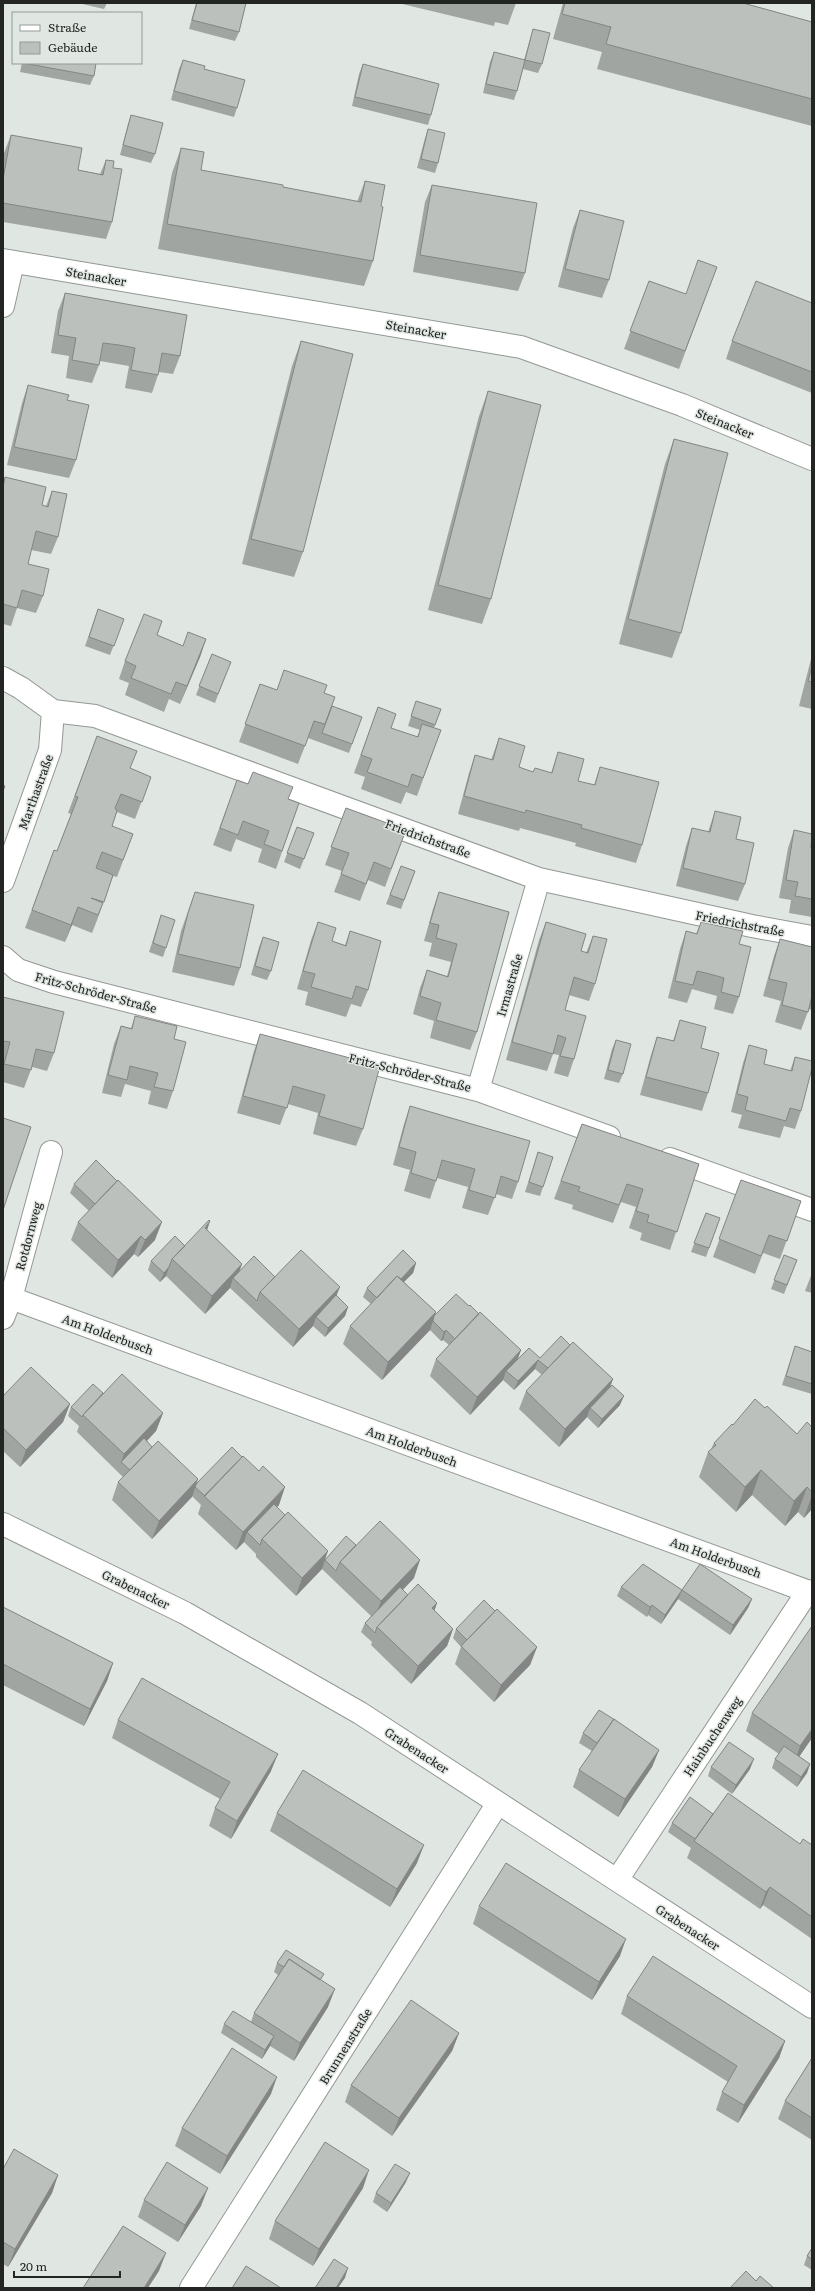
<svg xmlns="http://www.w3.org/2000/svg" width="815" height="2291" font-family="Literata,serif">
<rect width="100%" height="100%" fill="#e0e6e2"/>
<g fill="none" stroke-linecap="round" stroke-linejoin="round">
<defs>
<path id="minor" d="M3,260L521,347L682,405L812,459
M3,306L13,262
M3,678L21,688L53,711L50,750L3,881
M53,711L95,716L539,879L752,926L812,937
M3,957L18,970L54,982L478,1090L609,1137
M478,1090L539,879
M670,1159L812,1210
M11,1298L812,1593
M3,1318L11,1298L51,1152
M3,1524L185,1613L360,1713L812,2007
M617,1880L808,1591
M191,2288L498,1803"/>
</defs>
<!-- minor casing -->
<use href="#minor" stroke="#939894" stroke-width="24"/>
<!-- minor -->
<use href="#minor" stroke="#fff" stroke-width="22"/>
</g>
<!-- wall -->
<path fill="#a1a5a2" d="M78,3H107L104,9Z
M196,3H246L239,32L235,41L189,29Z
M398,3H516L508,25L495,22L494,26Z
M563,3H743L812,22V126L597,69L602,52L553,39Z
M533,29L542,64L538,73L523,69L517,91L514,100L483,93L490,62L494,52L524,60L530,39Z
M183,60L204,69L237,108L234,117L171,100L179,69Z
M22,63H96L94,76L90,85L20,72Z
M363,64L431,115L428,125L352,106L359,74Z
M131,115L155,154L151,163L120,155L128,124Z
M428,129L438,163L435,173L417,168L425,138Z
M11,135L78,170L100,174L106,160L113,168L112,222L106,239L3,222V160L4,153Z
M181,148L201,170L283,187L357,202L365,181L381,206L373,261L364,286L158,249L172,173Z
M432,185L525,273L518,291L413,272L425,202Z
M580,210L609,280L602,298L558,287L573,228Z
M717,267L679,369L624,349L649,281L686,294Z
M65,293L180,356L173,374L159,372L152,393L125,388L129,366L100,361L99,365L92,383L66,378L69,356L51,353L58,311Z
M812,303V393L726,359L732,341Z
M301,341L303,552L294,577L242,564L292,366Z
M28,385L67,400L76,460L69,478L7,465L22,403Z
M488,391L491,599L482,624L428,610L479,416Z
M674,439L681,633L672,658L619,644L665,464Z
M5,477L42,505L46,506L52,491L58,537L51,554L31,550L28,564L43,596L36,613L17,608L11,626L3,624V484Z
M98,609L124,619L110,655L85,646Z
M162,621L157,635L183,646L206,639L200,657L180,704L169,699L164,712L125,695L129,683L119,679L125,661Z
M212,654L227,671L215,703L196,695Z
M812,655V709L799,706Z
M284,670L324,693L332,706L362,717L349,753L308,738L298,764L239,742L260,684L277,690Z
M416,701L441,709L434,728L441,730L417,796L406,792L401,804L361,789L365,777L354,773L378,707L391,728L417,737L420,730L408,726Z
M97,736L130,768L151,777L135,819L117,812L112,826L133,834L117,877L113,876L92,933L72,925L65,942L25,928L54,850L57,851L71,814L68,813Z
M499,738L519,767L533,772L551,773L558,752L578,781L594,785L600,767L642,845L636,863L575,846L576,843L520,828L519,831L458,814L469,773L475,755L491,760Z
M237,780L299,803L276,869L258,862L262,849L236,839L231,852L213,845Z
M346,808L406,830L385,887L368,880L360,901L334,892L342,871L325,865Z
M715,811L745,884L738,901L676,886L686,846L692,828L708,832Z
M297,827L314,833L300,869L284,862Z
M794,830L812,848V917L789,913L791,900L779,898L788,848Z
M401,866L415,871L401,909L386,904Z
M195,892L240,968L234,986L172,972L181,931Z
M439,892L509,912L477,1032L470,1050L430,1038L434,1021L413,1014L420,988L427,970L447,976L451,962L429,956L432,943L424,941L433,909Z
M161,915L166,948L163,957L149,952Z
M318,922L332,941L345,945L350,931L368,990L361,1007L351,1004L346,1017L305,1005L308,992L297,989L311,940Z
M546,922L581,951L586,953L593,936L595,984L589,1001L569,995L565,1010L574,1059L568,1077L554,1073L559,1055L553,1054L547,1071L506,1060L539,940Z
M701,922L739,944V997L733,1014L714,1009L717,996L692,989L687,1003L668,998L680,949L686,931L696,934Z
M263,937L271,971L267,980L251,975L259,947Z
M780,939L812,947V1010L809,1009L801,1030L775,1022L781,1001L763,996L774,956Z
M3,997L54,1053L47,1071L32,1067L24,1088L3,1082Z
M135,1016L174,1039L173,1091L167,1109L148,1104L151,1091L125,1084L121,1097L102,1093L114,1044L121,1026L131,1028Z
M680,1020L701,1048L708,1093L702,1111L640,1095L651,1055L657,1037L673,1041Z
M260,1034L363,1129L356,1146L313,1134L318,1113L288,1104L280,1125L237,1113L254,1051Z
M616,1040L623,1074L619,1083L604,1079L612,1049Z
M749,1045L764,1064L790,1071L795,1057L801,1111L795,1129L784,1126L780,1138L738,1128L742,1115L731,1112L743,1063Z
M410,1106L518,1182L512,1199L496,1194L488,1215L462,1208L468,1187L437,1178L430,1199L404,1191L410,1170L393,1165L404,1124Z
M582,1124L699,1164L670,1250L640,1240L642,1233L629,1228L636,1207L621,1202L613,1223L572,1209L573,1205L554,1199Z
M538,1152L543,1187L540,1196L525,1192Z
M741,1180L801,1201L780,1259L763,1253L755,1274L713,1257Z
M74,1184L155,1240L138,1257L134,1254L112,1278L71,1240L78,1222L89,1211L70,1193Z
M706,1213L720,1218L706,1257L691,1252Z
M210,1221L207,1230L242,1264L239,1272L275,1277L336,1295L348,1307L345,1316L325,1337L313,1326L293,1347L230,1288L205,1314L166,1276L160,1282L148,1270L151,1261L185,1246Z
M784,1255L797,1260L784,1294L771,1289Z
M416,1263L413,1273L404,1282L436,1312L434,1316L469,1306L479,1314L521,1350L518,1359L540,1358L570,1345L613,1379L610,1387L620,1405L598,1428L587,1417L559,1447L519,1409L526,1391L542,1375L535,1369L514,1390L503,1380L470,1415L430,1376L436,1359L449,1345L443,1340L441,1341L430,1330L382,1380L343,1344L350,1326L371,1304L363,1297L367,1288Z
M812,1273V1293L805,1291Z
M795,1346L812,1352V1394L782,1385Z
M103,1393L163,1413L156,1431L147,1441L152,1447L197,1483L279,1505L277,1507L325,1560L356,1545L414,1578L403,1590L408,1595L437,1603L434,1611L453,1629L447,1646L411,1684L371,1645L372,1642L361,1632L365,1623L371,1616L322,1569L296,1596L256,1557V1554L244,1542L236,1550L198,1514L201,1505L192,1496L152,1539L112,1500L118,1482L123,1477L77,1432L79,1426L68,1416L71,1407Z
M3,1396L70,1404L63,1422L20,1467L3,1451Z
M765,1408L797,1434L812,1427V1509L804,1518L798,1512L785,1526L752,1495L736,1512L699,1477L708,1452L711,1449L714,1443L733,1425Z
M621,1587L682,1590L752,1599L748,1608L730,1635L678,1599L661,1624L648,1615L647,1617L617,1596Z
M3,1607L113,1663L107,1681L84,1726L3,1685Z
M495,1611L537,1647L530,1665L494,1702L455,1664L461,1647L453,1638L456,1629Z
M752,1713L812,1738L799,1757L810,1764L807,1773L797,1787L772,1768L775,1759L779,1754L746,1731Z
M118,1720L271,1771L231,1839L209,1826L215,1808L220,1799L112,1738Z
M583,1733L659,1750L652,1767L618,1817L573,1787L579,1770L592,1751L579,1743Z
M711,1767L750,1769L732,1794L708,1776Z
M277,1813L417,1863L390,1907L270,1831Z
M713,1814L800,1844L812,1845V1939L763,1905L760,1909L687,1858L691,1848L668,1832L672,1823Z
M479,1906L620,1956L592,2000L473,1924Z
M277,1963L322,1981L328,2007L294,2061L270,2046L262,2059L221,2033L224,2024L251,2022L254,2013L278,1975L274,1972Z
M627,1996L785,2041L779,2058L738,2123L716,2110L722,2092L728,2082L621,2014Z
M459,2033L452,2051L392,2136L345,2102L351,2085Z
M812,2058V2140L778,2119L785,2101Z
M271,2094L220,2174L175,2146L182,2128Z
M3,2169L58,2175L52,2193L8,2267L3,2264Z
M406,2182L387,2212L373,2202L376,2193Z
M363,2188L313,2266L269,2239L275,2221Z
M144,2200L201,2206L178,2242L138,2217Z
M812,2248V2270L804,2265L807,2256Z"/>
<!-- shaded-wall -->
<path fill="#838684" d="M206,639L200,657L180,704L187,686Z
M113,875L97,920L92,933Z
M78,907L72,925L65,942L71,925Z
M210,1221L204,1239L205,1228Z
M162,1222L155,1240L138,1257L145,1240Z
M141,1236L134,1254L112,1278L118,1260Z
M416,1263L413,1273L376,1309L379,1300Z
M242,1264L236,1281L233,1278L230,1288L205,1314L212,1296Z
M169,1267L166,1276L160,1282L164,1273Z
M340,1287L333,1304L316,1317L313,1326L293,1347L299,1329Z
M348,1307L345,1316L325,1337L328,1328Z
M436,1312L430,1330L382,1380L388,1362Z
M446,1330L443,1340L441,1341L444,1332Z
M521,1350L514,1368L506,1371L503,1380L470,1415L477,1397Z
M538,1360L535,1369L514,1390L518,1381Z
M613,1379L606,1397L590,1408L587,1417L559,1447L565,1429Z
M624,1396L620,1405L598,1428L602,1419Z
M70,1404L63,1422L20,1467L26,1450Z
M163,1413L156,1431L124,1465L121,1462L118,1471L124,1454Z
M761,1470L752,1495L736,1512L745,1487Z
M198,1479L192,1497L152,1539L159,1521Z
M285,1487L279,1505L250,1535L247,1532L244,1542L236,1550L243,1532Z
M807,1487L798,1512L785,1526L794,1501Z
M812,1495V1509L804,1518Z
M328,1551L322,1569L296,1596L302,1578Z
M420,1560L414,1578L374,1619L381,1601Z
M682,1590L678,1599L661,1624L665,1615Z
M752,1599L748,1608L730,1635L733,1625Z
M437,1603L431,1620L432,1608Z
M652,1605L648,1615L647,1617L650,1607Z
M453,1629L447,1646L411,1684L418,1666Z
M537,1647L530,1665L494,1702L501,1685Z
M113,1663L107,1681L84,1726L90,1709Z
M812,1729V1738L794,1764L800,1746Z
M659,1750L652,1767L618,1817L625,1799Z
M278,1754L271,1771L231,1839L237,1821Z
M754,1759L750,1769L732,1794L736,1785Z
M810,1764L807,1773L797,1787L801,1777Z
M424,1845L417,1863L390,1907L397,1889Z
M770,1887L763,1905L760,1909L766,1892Z
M626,1939L620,1956L592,2000L599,1982Z
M335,1989L328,2007L294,2061L300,2043Z
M459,2033L452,2051L392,2136L399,2118Z
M274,2036L270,2046L262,2059L265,2050Z
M785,2041L779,2058L738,2123L744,2105Z
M277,2077L271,2094L220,2174L227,2156Z
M369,2170L363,2188L313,2266L319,2249Z
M410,2173L406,2182L387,2212L391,2203Z
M58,2175L52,2193L8,2267L15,2249Z
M208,2188L201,2206L178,2242L185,2225Z
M166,2253L159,2271L148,2288H144Z
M348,2268L345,2278L338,2288H336Z"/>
<!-- building -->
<path fill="#bbc0bc" stroke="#838684" d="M197,3H246L239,32L192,20Z
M565,3H743L812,22V99L606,44L611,27L562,14Z
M533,29L550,33L542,64L525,60Z
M494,52L525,60L517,91L486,84Z
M183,60L205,66L204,69L245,80L237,108L174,91Z
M23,63H96L94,76Z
M363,64L439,84L431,115L355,97Z
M131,115L163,123L155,154L123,145Z
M428,129L445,133L438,163L421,159Z
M11,135L82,148L78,170L103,175L106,160L114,161L113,168L122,169L112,222L3,203V179Z
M181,148L204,152L201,170L283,185V187L361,202L365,181L385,185L381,206L383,207L373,261L167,224Z
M432,185L537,203L525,273L420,255Z
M580,210L624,221L609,280L565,269Z
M698,260L717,267L685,351L630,331L649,281L686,294Z
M756,281L812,303V372L732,341Z
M65,293L187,315L180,356L162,353L158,375L131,370L135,348L119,345L103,343L99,365L72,360L76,338L58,335Z
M301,341L353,354L303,552L251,539Z
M28,385L69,395L67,400L89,405L76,460L14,447Z
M488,391L541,405L491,599L438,585Z
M674,439L728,453L681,633L628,619Z
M5,477L46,487L42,505L48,507L52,491L67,494L58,537L36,531L28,564L49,569L43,596L22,590L17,608L3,604V487Z
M98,609L124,619L114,646L89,637Z
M144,614L162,621L157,635L169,640L183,646L188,632L206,639L187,686L176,682L171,694L131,678L136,666L125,661Z
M212,654L231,662L218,694L199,686Z
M812,666V682L808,681Z
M284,670L327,685L324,693L335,697L325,724L314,721L305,746L245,724L260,684L277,690Z
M416,701L441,709L435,725L411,716Z
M332,706L362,717L352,744L322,733Z
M378,707L396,714L391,728L418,737L422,724L441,730L423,778L412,774L408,787L367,772L372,759L361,755Z
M97,736L137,751L130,768L151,777L142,802L121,794L115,808L117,811L112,826L133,834L123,860L102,852L96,868L113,875L104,902L91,898L103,903L98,915L78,907L71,925L32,910L54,850L57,851L78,797L75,796Z
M499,738L525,746L519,767L533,772L535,768L552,773L558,752L584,759L578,781L595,785L600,767L659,782L642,845L581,828L582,825L526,810L525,813L464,796L475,755L493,760Z
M253,772L293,787L288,799L299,803L282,851L264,844L269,831L243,821L238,835L220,828L237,780L248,784Z
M3,785L5,786L3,791Z
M346,808L406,830L391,869L374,862L366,884L341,874L349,853L331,847Z
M715,811L741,817L736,839L754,843L745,884L683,868L692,828L710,832Z
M297,827L314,833L304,859L287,853Z
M794,830L812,834L811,848H812V899L795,896L798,882L786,880Z
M401,866L415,871L404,900L390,895Z
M195,892L254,905L240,968L178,954L188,913Z
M439,892L509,912L477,1032L436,1020L441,1003L420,996L427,970L448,977L457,944L436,938L439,925L430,923Z
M161,915L175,920L166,948L153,943Z
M318,922L336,928L332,941L346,946L350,931L381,941L368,990L356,986L352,999L311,987L315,974L303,971Z
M546,922L586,934L581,951L588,953L593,936L607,939L595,984L574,977L565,1010L586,1016L574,1059L560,1056L566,1038L558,1035L553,1054L512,1042Z
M701,922L743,931L739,944L751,947L739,997L721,992L724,978L710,974L697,971L693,985L675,981L686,931L697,934Z
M263,937L279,942L271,971L255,966Z
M780,939L812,947V996L808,1012L782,1005L787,983L769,979Z
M3,997L64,1012L54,1053L36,1049L31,1070L4,1064L10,1042L3,1041Z
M135,1016L177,1026L174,1039L186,1042L173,1091L154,1087L158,1073L130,1066L127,1080L108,1075L121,1026L132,1029Z
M680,1020L706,1027L701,1048L719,1053L708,1093L646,1077L657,1037L674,1041Z
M260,1034L380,1066L363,1129L319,1116L325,1095L293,1086L287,1108L243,1096Z
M616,1040L631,1044L623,1074L608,1070Z
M749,1045L767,1050L764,1064L792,1071L795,1057L812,1061V1068L801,1111L790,1108L786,1121L745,1110L748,1097L737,1094Z
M410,1106L530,1141L518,1182L501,1176L495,1198L469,1190L475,1169L442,1160L436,1181L411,1173L416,1152L399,1147Z
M3,1118L31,1127L3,1210Z
M582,1124L699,1164L677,1232L647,1222L649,1215L636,1211L643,1189L627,1184L619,1205L578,1191L580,1187L561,1181Z
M538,1152L553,1157L543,1187L529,1182Z
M96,1160L117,1181L95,1204L74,1184Z
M118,1180L162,1222L145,1240L141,1236L118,1260L78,1222Z
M741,1180L801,1201L787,1241L769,1235L761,1256L719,1239Z
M706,1213L720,1218L709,1248L694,1243Z
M209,1220L210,1221L205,1228L242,1264L212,1296L172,1259Z
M175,1236L185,1246L172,1259L169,1267L164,1273L151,1261Z
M301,1250L340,1287L299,1329L260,1292Z
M403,1250L416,1263L401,1279L397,1276L377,1298L367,1288Z
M784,1255L797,1260L787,1285L774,1280Z
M254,1256L275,1277L260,1292L257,1301L233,1278Z
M397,1276L436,1312L388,1362L350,1326Z
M456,1294L469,1306L470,1305L479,1314L455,1339L446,1330L444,1332L433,1321L434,1316Z
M336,1295L348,1307L328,1328L316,1317Z
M480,1312L521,1350L477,1397L436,1359Z
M561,1336L570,1345L548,1368L538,1360L518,1381L506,1371L529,1348L540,1358Z
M573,1342L613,1379L565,1429L526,1391Z
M795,1346L812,1352V1384L786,1376Z
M31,1367L70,1404L26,1450L3,1428V1396Z
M122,1374L163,1413L124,1454L83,1415Z
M93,1384L103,1393L83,1415L82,1417L71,1407Z
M612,1385L624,1396L602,1419L590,1408Z
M755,1399L765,1408L767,1406L797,1434L807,1422L812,1427V1492L807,1487L794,1501L761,1470L745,1487L708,1452L716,1445L714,1443L732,1424L733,1425Z
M144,1438L152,1447L130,1470L121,1462Z
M158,1441L198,1479L159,1521L118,1482Z
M232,1447L242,1457L205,1496L195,1487L197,1483Z
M243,1456L259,1471L263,1466L285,1487L243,1532L204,1496Z
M274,1504L285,1515L262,1539L260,1545L247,1532Z
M288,1512L328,1551L302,1578L262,1539Z
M380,1521L420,1560L381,1601L340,1562Z
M346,1536L356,1545L340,1562L336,1571L325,1560Z
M643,1564L682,1590L665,1615L652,1605L650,1607L621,1587Z
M700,1564L752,1599L733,1625L682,1590Z
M418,1584L437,1603L432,1608L453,1629L418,1666L377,1627Z
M400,1587L408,1595L377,1627L375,1633L365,1623Z
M484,1600L495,1611L467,1640L456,1629Z
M3,1607L113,1663L90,1709L3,1664Z
M497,1609L537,1647L501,1685L461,1646Z
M812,1626V1729L800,1746L752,1713Z
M142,1678L278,1754L237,1821L215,1808L230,1782L118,1720Z
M599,1710L615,1720L614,1719L597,1743L583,1733Z
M614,1719L659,1750L625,1799L579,1770Z
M729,1742L754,1759L736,1785L711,1767Z
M784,1746L810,1764L801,1777L775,1759Z
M303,1770L424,1845L397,1889L277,1813Z
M728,1793L800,1844L803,1839L812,1845V1917L770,1887L766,1892L694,1841Z
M690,1797L713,1814L695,1839L672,1823Z
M506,1863L626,1939L599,1982L479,1906Z
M286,1950L324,1974L320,1980L289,1959L284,1967L277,1963Z
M653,1956L785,2041L744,2105L722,2092L737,2066L627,1996Z
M289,1959L335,1989L300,2043L254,2013Z
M411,2000L459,2033L399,2118L351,2085Z
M233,2011L274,2036L265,2050L224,2024Z
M232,2048L277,2077L227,2156L182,2128Z
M812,2058V2118L785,2101Z
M325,2142L369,2170L319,2249L275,2221Z
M14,2149L58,2175L15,2249L3,2242V2169Z
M167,2162L208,2188L185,2225L144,2200Z
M395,2164L410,2173L391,2203L376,2193Z
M123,2226L166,2253L144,2288H83Z
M812,2248V2259L807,2256Z
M334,2259L348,2268L336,2288H315Z
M246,2266L281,2288H232Z
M746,2271L756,2281L760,2276L774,2288H730Z"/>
<g text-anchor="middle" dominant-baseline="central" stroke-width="3" stroke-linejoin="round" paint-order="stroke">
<!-- street labels -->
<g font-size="12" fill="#232523" stroke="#e0e6e2">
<text transform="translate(96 276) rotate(10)">Steinacker</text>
<text transform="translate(416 329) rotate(10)">Steinacker</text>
<text transform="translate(725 423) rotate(22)">Steinacker</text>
<text transform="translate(35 792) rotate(-70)">Marthastraße</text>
<text transform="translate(428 838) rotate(20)">Friedrichstraße</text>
<text transform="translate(740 923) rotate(11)">Friedrichstraße</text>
<text transform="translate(509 985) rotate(-74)">Irmastraße</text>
<text transform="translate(96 992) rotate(15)">Fritz-Schröder-Straße</text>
<text transform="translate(410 1072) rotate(14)">Fritz-Schröder-Straße</text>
<text transform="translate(28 1236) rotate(-75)">Rotdornweg</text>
<text transform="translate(108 1334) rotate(20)">Am Holderbusch</text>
<text transform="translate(412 1446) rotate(20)">Am Holderbusch</text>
<text transform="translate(716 1557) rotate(20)">Am Holderbusch</text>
<text transform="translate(136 1589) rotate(26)">Grabenacker</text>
<text transform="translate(712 1736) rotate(-56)">Hainbuchenweg</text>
<text transform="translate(417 1750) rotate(33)">Grabenacker</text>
<text transform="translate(688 1927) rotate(33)">Grabenacker</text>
<text transform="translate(345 2046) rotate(-58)">Brunnenstraße</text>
</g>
</g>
<!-- border -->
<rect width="815" height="2291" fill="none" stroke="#232523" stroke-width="8"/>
<!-- legend -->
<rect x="12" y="12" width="130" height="52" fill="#e0e6e2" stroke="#949996"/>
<rect x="20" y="25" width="20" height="6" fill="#ffffff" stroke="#949996"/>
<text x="48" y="32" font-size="12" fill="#232523">Straße</text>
<rect x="20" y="42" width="20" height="12" fill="#bbc0bc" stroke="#949996"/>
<text x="48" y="52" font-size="12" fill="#232523">Gebäude</text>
<!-- scale -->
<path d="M14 2271v6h106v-6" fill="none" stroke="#232523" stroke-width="2"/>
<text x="20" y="2271" font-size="12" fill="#232523" stroke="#e0e6e2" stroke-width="3" paint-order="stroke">20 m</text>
</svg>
